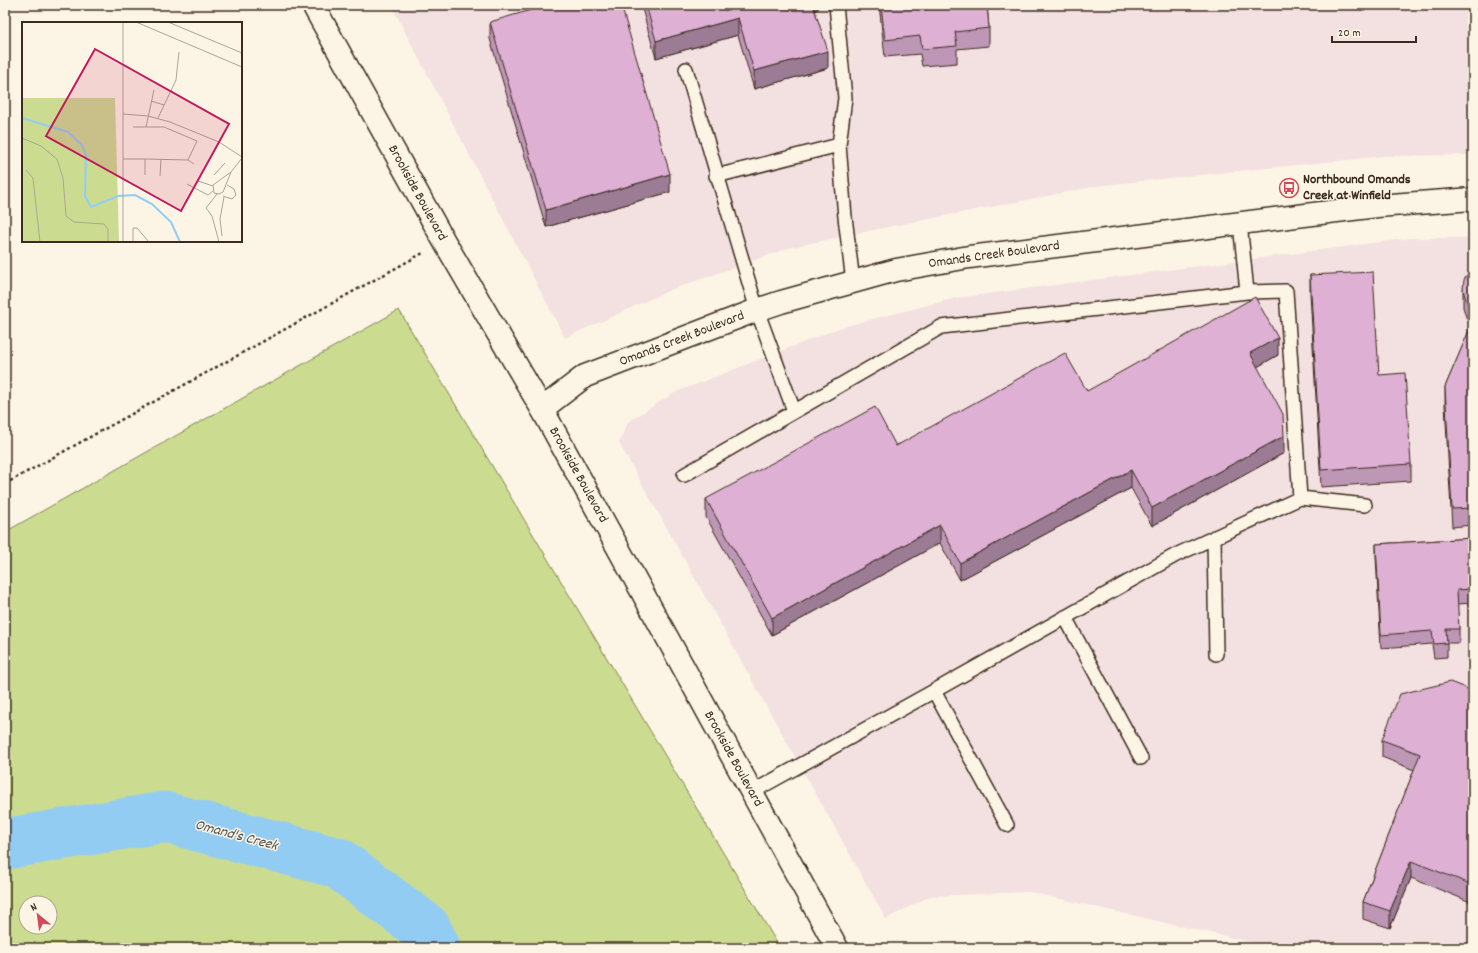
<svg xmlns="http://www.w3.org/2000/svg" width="1478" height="953" font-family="Dekko,sans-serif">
<rect width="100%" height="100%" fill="#fcf5e5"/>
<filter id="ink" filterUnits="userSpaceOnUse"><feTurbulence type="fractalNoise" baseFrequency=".025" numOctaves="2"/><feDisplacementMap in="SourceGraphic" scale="8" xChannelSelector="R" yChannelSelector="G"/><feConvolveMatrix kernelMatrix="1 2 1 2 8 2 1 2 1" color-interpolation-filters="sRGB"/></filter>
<g filter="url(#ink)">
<!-- built -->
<path fill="#f3e0e0" d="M391,5H1473V155L1385,156L1103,185L888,227L792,247L670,290L565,338Z
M1411,238H1473V948H1277L1029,892L930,896L886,919L619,443L628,422L674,393L842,327L956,298Z"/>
<!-- green -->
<path fill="#cbdc90" stroke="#838357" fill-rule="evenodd" d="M399,310L780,948H5V532ZM26,903H50V927H26Z"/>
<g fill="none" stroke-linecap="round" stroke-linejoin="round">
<!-- river -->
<path stroke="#93ccf3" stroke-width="51" d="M5,844L164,817L338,863L425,928L435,948"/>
<defs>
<path id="service" d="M836,5L845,98L839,145L845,217L853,282
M686,69L757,310L794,411
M716,176L839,145
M1240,223L1247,292
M684,475L941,327L1247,292L1286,291L1300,498
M1214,537L1216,654
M1065,617L1141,758
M934,691L1176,555L1300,498L1365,505
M752,792L934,691L1007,825"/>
<path id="minor" d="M542,409L585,376L757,310L781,302L896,270L969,257L1377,206L1473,199"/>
<path id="tertiary" d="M313,5L444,241L542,409L837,948"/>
</defs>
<!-- service casing -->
<use href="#service" stroke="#3b2a1e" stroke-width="16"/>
<!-- minor casing -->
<use href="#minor" stroke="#3b2a1e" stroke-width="25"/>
<!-- tertiary casing -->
<use href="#tertiary" stroke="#3b2a1e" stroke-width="25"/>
<!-- path -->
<path stroke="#3b2a1e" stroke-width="2.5" stroke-dasharray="3 3" stroke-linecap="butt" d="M5,484L423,253"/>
<!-- service -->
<use href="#service" stroke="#fcf5e5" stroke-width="13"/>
<!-- minor -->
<use href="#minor" stroke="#fcf5e5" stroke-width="22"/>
<!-- tertiary -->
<use href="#tertiary" stroke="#fcf5e5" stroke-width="22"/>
</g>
<!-- wall -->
<path fill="#be97b6" stroke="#3b2a1e" d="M641,5H818V9L815,10L828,68L754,89L738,35L656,58Z
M879,5H987L989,28V46L957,49V63L922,66L920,54L885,57Z
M490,22L670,192L546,227L490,39Z
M1473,269V525L1452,527L1445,405V387L1472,324L1466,317L1463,307V289Z
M1310,275L1379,375L1411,464V481L1321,487L1310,293Z
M1278,355L1257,367L1284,453L1152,526L1131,488L960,580L940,543L772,635L706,517V499L1087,391Z
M1473,538V603L1457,604L1459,629V643H1447V657L1434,658L1432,644L1381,648L1376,557V544Z
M1473,691V903L1411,878L1390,928L1363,919V902L1414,770L1382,757V740Z"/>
<!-- shaded-wall -->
<path fill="#9b7b94" stroke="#3b2a1e" d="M810,5H818V9L810,12Z
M738,18V35L656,58V41Z
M828,51V68L754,89V71Z
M670,174V192L546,227V210Z
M1278,338V355L1250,371V353Z
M1284,436V453L1152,526V508Z
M1131,470V488L960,580V563Z
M940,525V543L772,635V618Z
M1411,861V878L1390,928V911Z"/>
<!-- building -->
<path fill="#ddb0d4" stroke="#3b2a1e" d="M548,5H621L670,174L546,210L490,22Z
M646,5H813L828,51L754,71L738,18L656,41Z
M881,5H987L989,28L955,32L957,46L922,49L920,36L885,40Z
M1473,269V307H1471L1466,300L1463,289L1464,280L1469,272Z
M1373,272L1379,375L1405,373L1411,464L1321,470L1310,275Z
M1255,297L1278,338L1250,353L1283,414L1284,436L1152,508L1131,470L960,563L940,525L772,618L706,499L875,407L896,446L1065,353L1087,391Z
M1473,321V508L1452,509L1445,387Z
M1473,538V589L1457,590L1459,629H1446L1447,643L1434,644L1432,631L1381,635L1376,544Z
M1450,682L1473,691V885L1411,861L1390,911L1363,902L1420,754L1382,740L1400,694Z"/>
</g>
<!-- icons -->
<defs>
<symbol id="bus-ring" viewBox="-11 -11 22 22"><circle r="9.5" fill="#fcf5e5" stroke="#d1495b" stroke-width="1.5"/><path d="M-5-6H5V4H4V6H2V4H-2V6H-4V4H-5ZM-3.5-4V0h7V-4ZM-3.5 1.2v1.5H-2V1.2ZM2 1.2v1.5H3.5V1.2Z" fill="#d1495b"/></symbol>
</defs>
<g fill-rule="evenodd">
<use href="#bus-ring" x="1278" y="177" width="22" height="22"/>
</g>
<g text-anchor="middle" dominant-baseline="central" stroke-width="3" stroke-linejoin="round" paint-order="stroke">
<!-- poi labels -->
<g font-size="14" font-weight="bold" fill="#3b2a1e" stroke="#fcf5e5" text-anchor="start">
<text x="1303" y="180">Northbound Omands<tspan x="1303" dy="16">Creek at Winfield</tspan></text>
</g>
<!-- street labels -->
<g font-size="14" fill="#3b2a1e" stroke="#fcf5e5">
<text transform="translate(417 193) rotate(61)">Brookside Boulevard</text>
<text transform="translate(994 255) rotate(-8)">Omands Creek Boulevard</text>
<text transform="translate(682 339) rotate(-21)">Omands Creek Boulevard</text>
<text transform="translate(578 475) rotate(61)">Brookside Boulevard</text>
<text transform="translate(733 759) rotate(61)">Brookside Boulevard</text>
</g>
<!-- water labels -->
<g font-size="15" font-style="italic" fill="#515253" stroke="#fcf5e5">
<text transform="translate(236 836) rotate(15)">Omand's Creek</text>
</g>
</g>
<!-- overview -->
<g transform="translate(22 22)">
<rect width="220" height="220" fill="#fcf5e5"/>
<path d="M0,76H93L97,220H0Z" fill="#cbdc90"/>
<path fill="none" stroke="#93ccf3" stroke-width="2" d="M0,96L46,110L60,123L64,133L63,174L69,185L96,174L113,173L130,182L149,200L158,220"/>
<path fill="none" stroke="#afa495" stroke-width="1" d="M101,0V220M114,0L220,45M146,0L220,31M129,79L142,83M101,92L126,94L148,100L197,120L220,135M136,96L154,58L157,30M111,105H142L175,119L166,138M124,105L132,68M0,116L19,124L35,137L41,156L44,194L52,200L82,202L86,207V220M101,137H123V153M123,137L166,138L172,142M4,148L11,156L18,220M209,150L201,170L197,172L192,171L191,163L209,150L220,136M192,153L203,141M138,154L139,137M176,159L191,164M165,162L186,173L191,169M195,172L184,186L190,194L197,220M201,174L210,177L214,173L212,167L205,163M200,214L198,197L202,175M111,220V206H115L127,220"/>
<path fill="#c2185b" fill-opacity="0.15" stroke="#c2185b" stroke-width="2" d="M73,27L207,102L159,189L24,114Z"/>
<rect width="220" height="220" fill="none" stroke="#3b2a1e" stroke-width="2"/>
</g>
<!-- margin -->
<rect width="1478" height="953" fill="none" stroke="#fcf5e5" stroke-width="20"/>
<rect x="10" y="10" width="1458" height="933" fill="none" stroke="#3b2a1e" stroke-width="1.5" filter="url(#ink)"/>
<!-- north arrow -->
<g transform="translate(38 915) rotate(331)"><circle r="19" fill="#fcf5e5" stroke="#afa495"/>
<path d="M0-3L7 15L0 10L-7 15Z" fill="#d1495b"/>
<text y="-6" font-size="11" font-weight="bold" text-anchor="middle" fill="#3b2a1e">N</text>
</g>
<!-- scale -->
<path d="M1332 36v6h84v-6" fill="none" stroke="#3b2a1e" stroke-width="2"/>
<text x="1338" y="36" font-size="12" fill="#3b2a1e" stroke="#fcf5e5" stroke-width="3" paint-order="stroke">20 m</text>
</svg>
